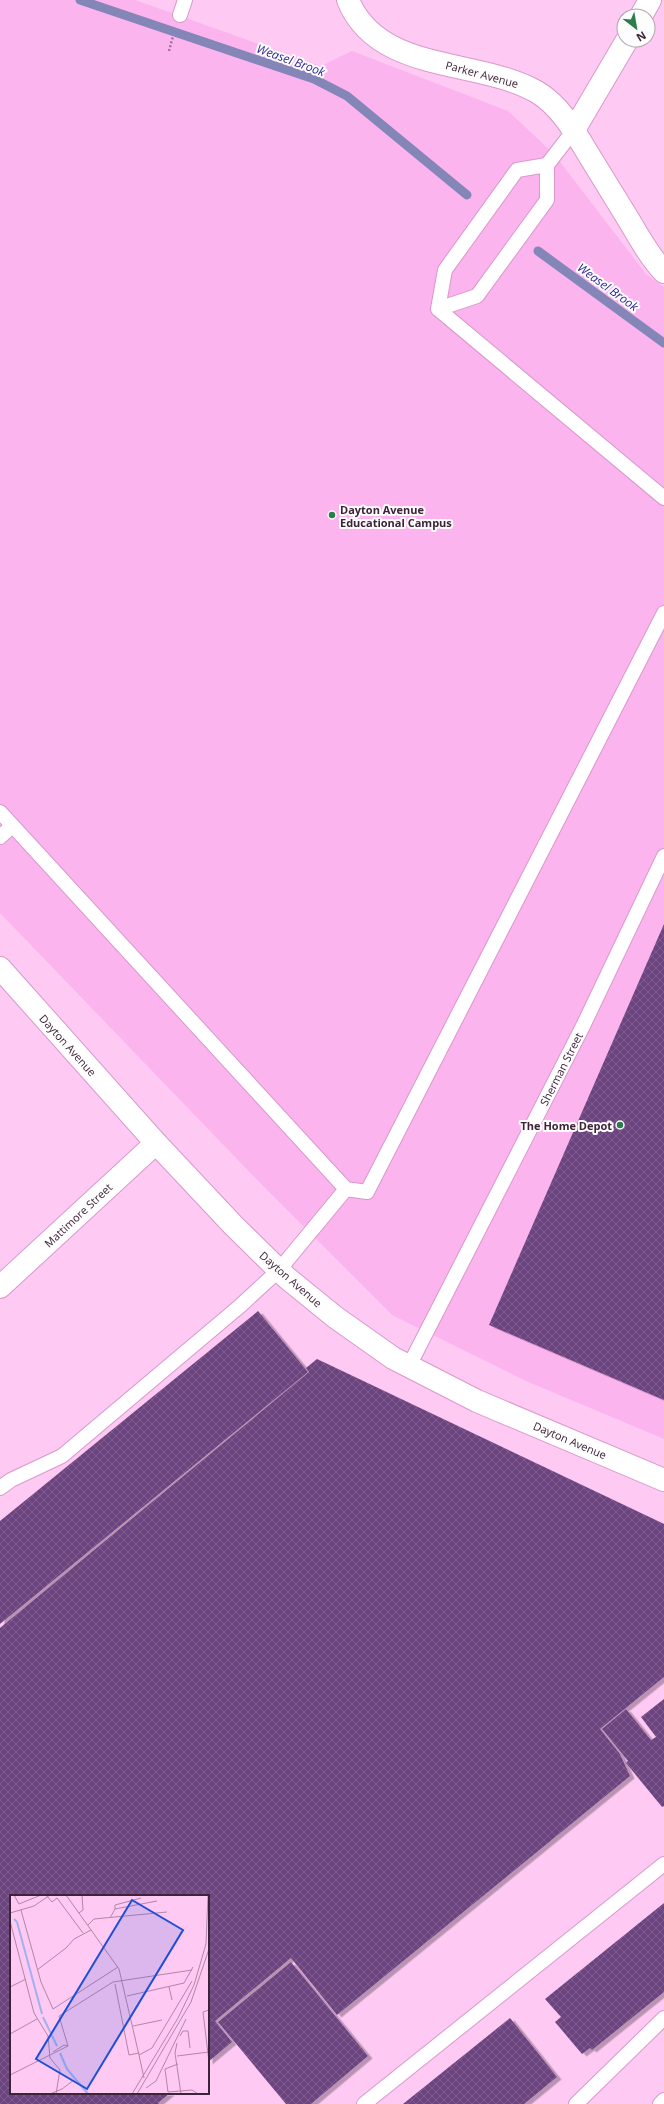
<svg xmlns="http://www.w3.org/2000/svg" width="664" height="2104" font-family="'Open Sans',sans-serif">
<defs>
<pattern id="building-cross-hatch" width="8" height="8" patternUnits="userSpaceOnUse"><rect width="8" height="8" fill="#6c4580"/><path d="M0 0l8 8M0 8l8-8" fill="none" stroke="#7e5d8d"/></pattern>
<filter id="shadow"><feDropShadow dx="4.5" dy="2.5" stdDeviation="0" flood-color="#0004"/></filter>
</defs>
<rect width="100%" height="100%" fill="#fec9f3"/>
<!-- built -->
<path fill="#fcb4ee" d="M0,0H135L321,66L352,51L508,111L554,154L646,274L664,287V1439L526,1381L392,1315L264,1187L0,913Z"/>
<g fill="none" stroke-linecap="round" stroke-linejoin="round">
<!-- stream -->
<path stroke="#8486b7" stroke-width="9" d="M80,0L314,79L347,96L467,195
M538,251L664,343"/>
</g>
<!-- building -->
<path fill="url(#building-cross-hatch)" filter="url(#shadow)" d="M664,924V1400L489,1325Z
M258,1311L308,1372L0,1624V1521Z
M317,1359L664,1524V1677L600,1729L620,1754L630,1776L337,2015L291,1958L215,2021L232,2042L208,2062V1896H11V2093H170L158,2103L159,2104H0V1628L309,1372L306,1368Z
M664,1699V1806L662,1807L626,1763L628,1761L602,1729L626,1709L651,1740L656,1737L641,1717Z
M664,1903V1992L592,2050L590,2048L582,2054L555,2022L561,2017L545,1999Z
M291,1962L368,2056L311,2104H286L218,2022Z
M510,2018L557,2077L524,2104H403Z"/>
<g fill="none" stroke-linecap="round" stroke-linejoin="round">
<defs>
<path id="service" d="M180,15L185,0
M438,309L664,498
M438,309L477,296L547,200V165L574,130
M438,309L445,270L517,170L547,165
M0,812L346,1189L367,1192L664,613
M0,837L12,826
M409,1366L583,1026L664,856
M0,1488L11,1480L62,1456L240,1306L279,1270L346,1189
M364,2104L664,1864
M576,2104L664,2018
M660,2104L664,2100"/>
<path id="minor" d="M641,16L650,0
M574,130L627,40
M0,1287L156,1143"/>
<path id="tertiary" d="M348,0C378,74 478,58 537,92C559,105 574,130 587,152C601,175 615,198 630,222C640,239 650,257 664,272
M0,968L156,1143L233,1225L287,1278L335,1317L393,1358L477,1401L664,1480"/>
</defs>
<!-- service casing -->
<use href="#service" stroke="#d998cc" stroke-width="16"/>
<!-- minor casing -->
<use href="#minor" stroke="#d998cc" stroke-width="24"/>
<!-- tertiary casing -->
<use href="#tertiary" stroke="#d998cc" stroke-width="24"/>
<!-- path -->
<path stroke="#9c7594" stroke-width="2.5" stroke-dasharray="2 2" stroke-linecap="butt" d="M169,51L173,36"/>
<!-- service -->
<use href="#service" stroke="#fff" stroke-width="14"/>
<!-- minor -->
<use href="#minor" stroke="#fff" stroke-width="22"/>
<!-- tertiary -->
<use href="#tertiary" stroke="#fff" stroke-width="22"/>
</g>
<!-- markers -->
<g fill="#2d7c4c" stroke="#fdfdfd" stroke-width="1.5">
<circle cx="332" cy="515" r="4"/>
<circle cx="620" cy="1125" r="4"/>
</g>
<g text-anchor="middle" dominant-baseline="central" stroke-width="4" stroke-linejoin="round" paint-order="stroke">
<!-- street labels -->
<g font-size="11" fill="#3d2338" stroke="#fdfdfd">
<text transform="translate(482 74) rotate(15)">Parker Avenue</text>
<text transform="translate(68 1045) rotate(48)">Dayton Avenue</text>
<text transform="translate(561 1069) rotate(-63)">Sherman Street</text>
<text transform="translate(78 1215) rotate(-43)">Mattimore Street</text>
<text transform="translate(291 1279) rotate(41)">Dayton Avenue</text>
<text transform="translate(570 1440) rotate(23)">Dayton Avenue</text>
</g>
<!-- poi labels -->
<g font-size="11" font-weight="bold" fill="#3d2338" stroke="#fdfdfd" text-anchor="start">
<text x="340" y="509">Dayton Avenue<tspan x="340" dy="13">Educational Campus</tspan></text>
<text x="612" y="1125" text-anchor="end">The Home Depot</text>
</g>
<!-- water labels -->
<g font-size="12" font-style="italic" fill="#241e92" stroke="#fdfdfd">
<text transform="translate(291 60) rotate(20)">Weasel Brook</text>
<text transform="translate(608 287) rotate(36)">Weasel Brook</text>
</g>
</g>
<!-- overview -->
<g transform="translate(10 1895)">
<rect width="199" height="199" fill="#fec9f3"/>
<path fill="none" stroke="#a2b1ee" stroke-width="2" d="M4,24L7,27L32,119M33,122L47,151M50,158L57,174L78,199"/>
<path fill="none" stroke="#b187a8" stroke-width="1" d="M4,0L9,9L31,0M36,0L42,7L47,3L73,38M56,0L109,74L129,160M105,14V10L131,3M11,15L31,87L43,114L108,72M0,18L24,11L40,0M69,18L73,15L72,0M100,23L105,14L147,6M0,26L24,118L38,141L40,163L50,175L46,199M78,30L84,24L157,17M27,75L56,53L64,44L81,35M105,89L119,160L129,158M0,92L16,84M159,92L162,105M117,101L174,88L183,72M199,115L193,117L199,167M123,131L152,125M0,139L27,124M170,141L173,136H178L180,153M167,148L165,158L171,199M58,151L49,121L103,87L182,75M43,157L54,150L58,151M129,160L134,183M129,160L142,153L182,86M167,161L199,157M168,169L155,174L158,197L182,195L188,199M0,180L58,151M136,193L146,186L176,124M40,199L52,194L64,185M122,199L168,123L184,90L196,49L198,0M127,199L181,107L199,54"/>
<path fill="#1d4ed8" fill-opacity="0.15" stroke="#1d4ed8" stroke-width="2" d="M122,5L173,35L77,194L26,164Z"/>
<rect width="199" height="199" fill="none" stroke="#3d2338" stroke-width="2"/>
</g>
<!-- north arrow -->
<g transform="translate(636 28) rotate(149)"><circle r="19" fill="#fdfdfd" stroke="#b0a6ae"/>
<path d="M0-3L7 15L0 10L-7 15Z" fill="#2d7c4c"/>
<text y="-6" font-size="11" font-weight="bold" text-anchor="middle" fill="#3d2338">N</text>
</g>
</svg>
